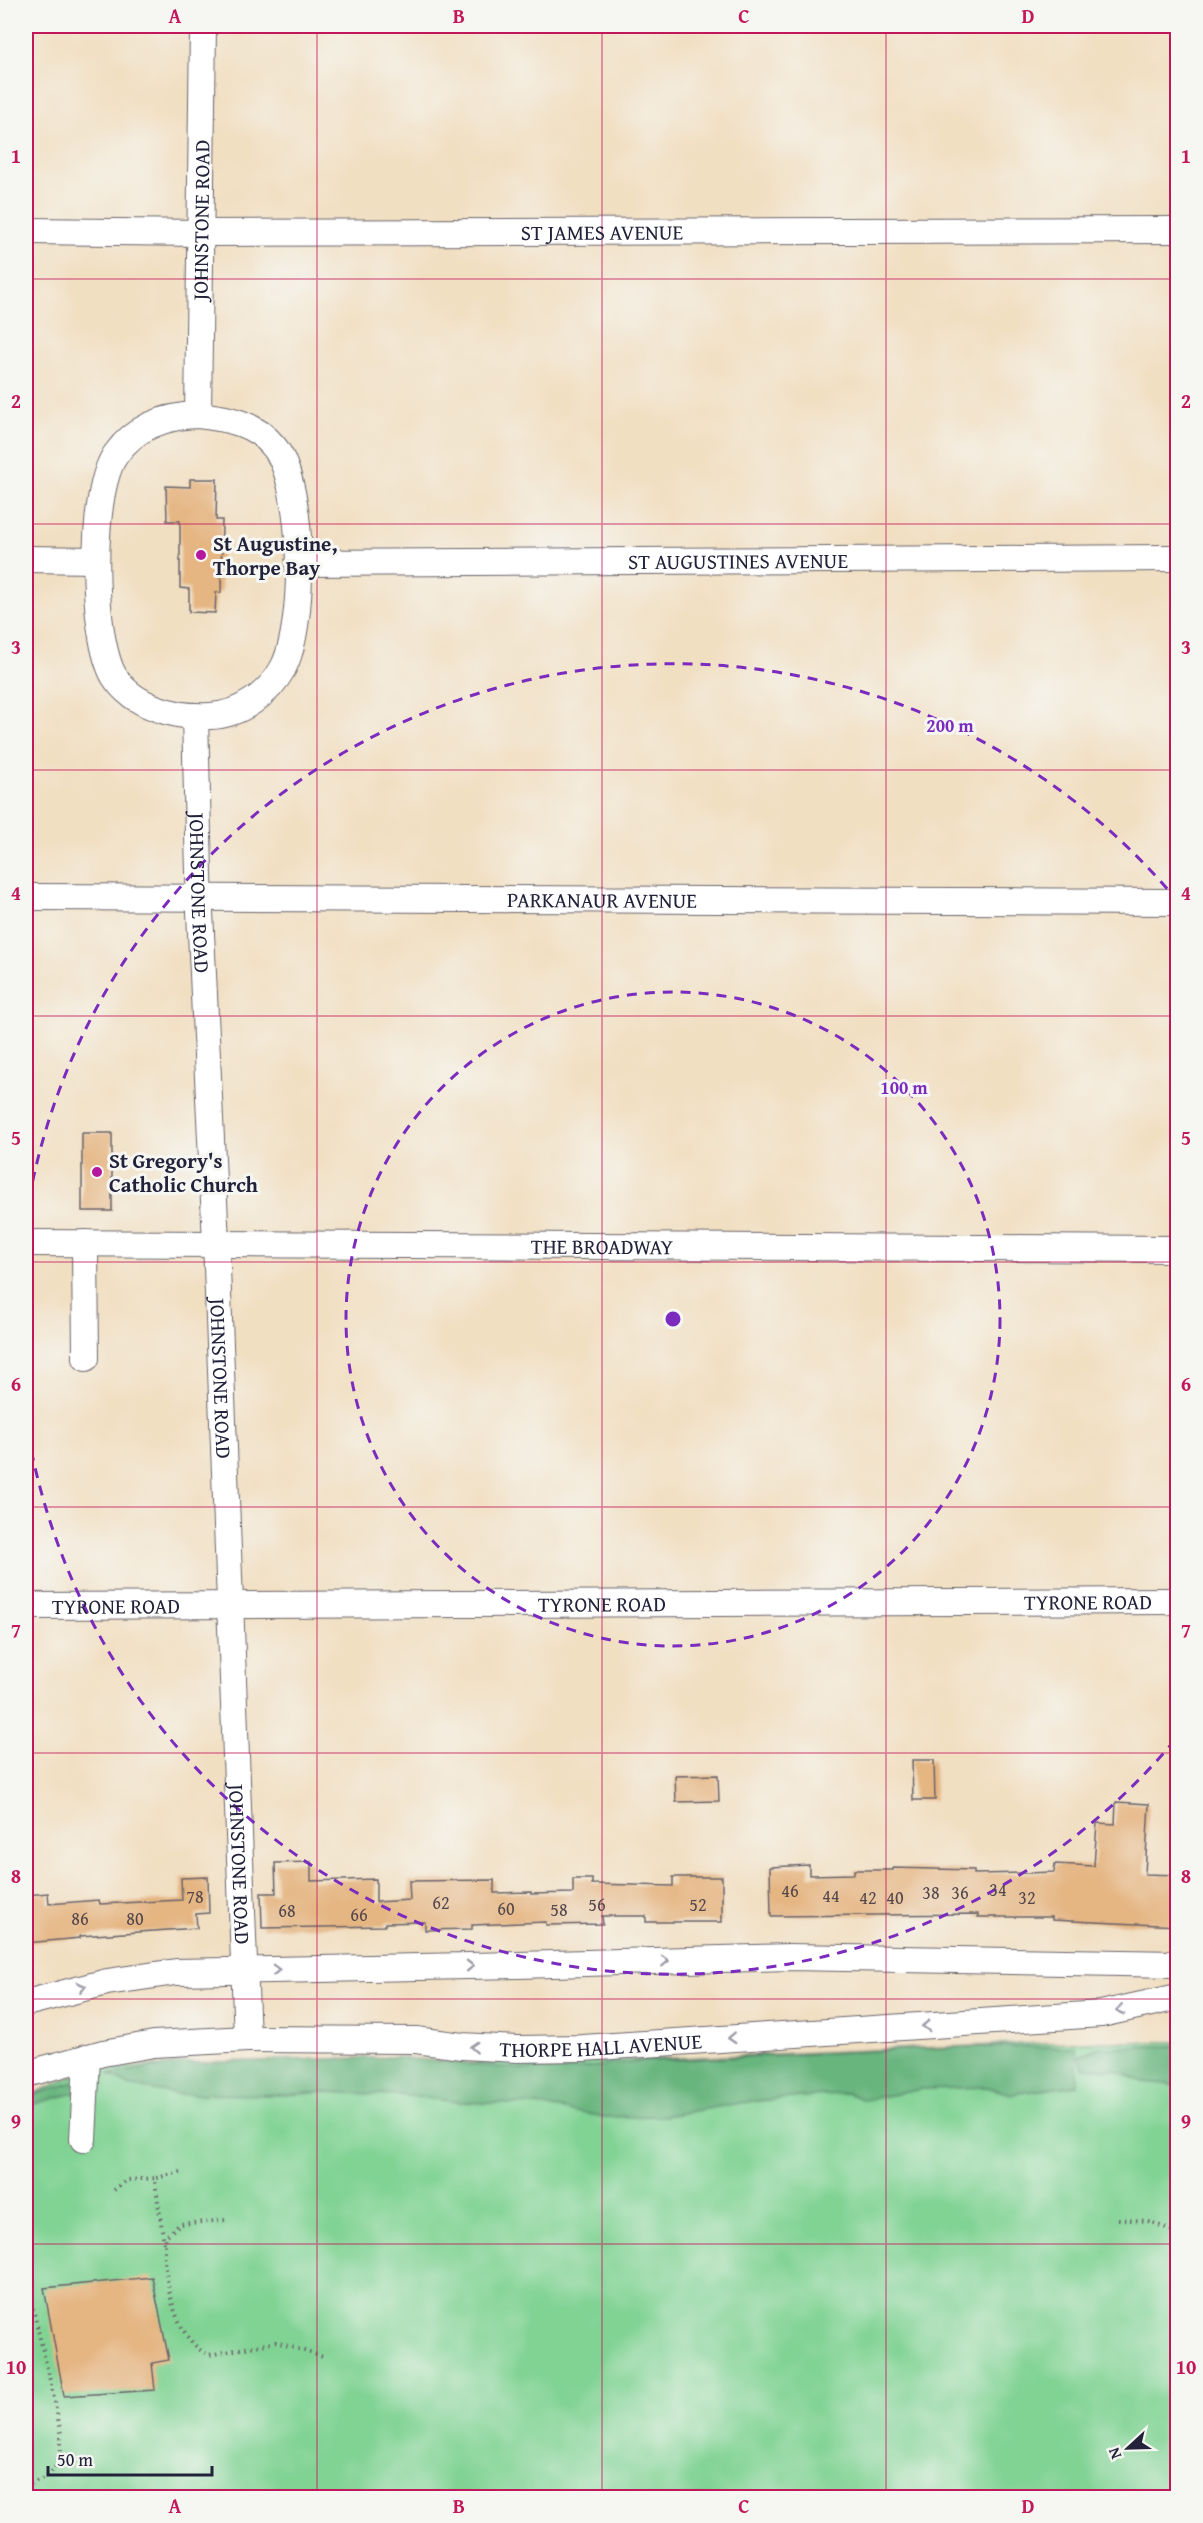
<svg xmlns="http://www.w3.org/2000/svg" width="1203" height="2523" font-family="'Gentium Book Plus',serif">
<rect width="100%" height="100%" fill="#f6f6f2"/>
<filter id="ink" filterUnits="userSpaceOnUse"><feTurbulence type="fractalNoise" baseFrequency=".0167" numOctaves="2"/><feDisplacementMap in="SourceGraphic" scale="12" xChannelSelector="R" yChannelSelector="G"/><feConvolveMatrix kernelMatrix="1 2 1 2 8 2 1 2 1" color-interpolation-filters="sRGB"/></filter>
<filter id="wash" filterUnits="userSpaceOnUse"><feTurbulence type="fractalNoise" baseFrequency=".008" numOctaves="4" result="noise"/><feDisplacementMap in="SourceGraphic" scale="24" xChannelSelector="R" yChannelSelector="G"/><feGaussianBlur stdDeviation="1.35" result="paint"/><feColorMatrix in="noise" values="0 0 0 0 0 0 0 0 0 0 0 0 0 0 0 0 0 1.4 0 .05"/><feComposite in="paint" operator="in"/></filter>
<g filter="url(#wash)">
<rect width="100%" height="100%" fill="#f1dfc2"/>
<!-- green -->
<path fill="#81d394" stroke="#527a68" stroke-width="1.5" d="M1075,2042H1177V2497H26V2097L85,2071L147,2066L581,2062Z"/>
<!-- forest -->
<path fill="#68b57e" stroke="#456c5c" stroke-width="1.5" d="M1177,2046V2085L1143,2082L1116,2070L1083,2068L1079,2056L1100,2047Z
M962,2047H1076L1078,2085L1011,2094L987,2087L922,2089L864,2100L847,2093L746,2102L665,2116L605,2117L537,2105L459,2102L400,2095L324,2092L285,2095L176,2094L129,2085L109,2074L186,2063L394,2057L522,2069H574L645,2061Z
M87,2078L86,2090L26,2106V2097Z"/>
<g id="blocks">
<!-- building -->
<path fill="#e5b582" d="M190,479H217L216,520H222L221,593L216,592L215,613L189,612V589L180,588V521H167L166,486L190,487Z
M82,1133H112V1211H82Z
M912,1760H934L935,1800H913Z
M718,1775L719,1801L676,1802L675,1776Z
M1116,1802L1149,1804L1145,1874L1178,1875V1926L1052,1920V1917H978V1914L771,1916L770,1867L809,1865V1875L854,1874V1870H893V1868L974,1870V1874L1025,1873L1054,1872L1055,1864L1094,1866L1097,1823L1115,1824Z
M311,1862V1881L376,1879V1902L410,1900L409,1881L494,1880V1893L531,1892V1894L573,1893V1879H592V1884L673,1886V1877H722V1922H646V1916H602L603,1924L546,1925V1922L472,1925V1929L425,1930V1922L385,1923V1926L262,1928L261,1893H276L275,1863Z
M208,1877L209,1913L196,1914L197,1928L80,1936V1938L26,1943V1895L48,1893L49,1904L99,1900L100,1904L182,1900L181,1878Z
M152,2277L169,2360L152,2363L155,2390L64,2396L44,2288Z"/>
</g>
</g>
<g filter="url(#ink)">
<use href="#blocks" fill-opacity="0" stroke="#6a646a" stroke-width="1.5"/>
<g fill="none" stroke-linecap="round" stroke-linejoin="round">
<defs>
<g id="minor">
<path id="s1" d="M26,231L202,233L1178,230"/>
<path d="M198,415C227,418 256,423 275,448C305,487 306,625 283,668C269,694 240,715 210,716C177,718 133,707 114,676C91,636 89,491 116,454C136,426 165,416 198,415Z"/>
<path id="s2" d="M198,415L203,26"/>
<path d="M26,559L96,560"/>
<path id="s3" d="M298,563L1178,558"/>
<path id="s4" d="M195,716L200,912L216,1242L247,2039"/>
<path id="s5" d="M26,897L1178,902"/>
<path id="s6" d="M26,1243L1178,1249"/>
<path d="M85,1243L86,1358"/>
<path id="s7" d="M26,1606L1178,1601"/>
<path d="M26,2003L107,1982L176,1972L519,1965L790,1957L1178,1964"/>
<path id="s8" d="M26,2074L103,2053L154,2044L247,2039L416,2040L462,2046L517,2049L583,2048L1101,2014L1178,1997"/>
<path d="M83,2139L87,2057"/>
</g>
</defs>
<!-- minor casing -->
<use href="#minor" stroke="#6a646a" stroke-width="28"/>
<!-- path -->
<path stroke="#6a646a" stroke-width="4" stroke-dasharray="1.5 4.5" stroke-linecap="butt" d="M114,2190L127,2180L156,2178
M1118,2219L1148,2221L1178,2233
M225,2220L180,2224L166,2236C161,2270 173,2340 209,2355L276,2342L326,2358
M164,2243L155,2181L156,2178L181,2172
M26,2279L55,2402L61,2434V2450L55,2468L47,2476L26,2486"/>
<!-- minor -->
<use href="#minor" stroke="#fff" stroke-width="26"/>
</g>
<!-- one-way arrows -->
<defs><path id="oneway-chevron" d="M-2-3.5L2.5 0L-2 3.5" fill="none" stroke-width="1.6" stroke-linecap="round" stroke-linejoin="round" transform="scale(1.5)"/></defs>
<g stroke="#9c9ca7">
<use href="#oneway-chevron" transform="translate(665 1961) rotate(-2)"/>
<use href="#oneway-chevron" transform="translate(470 1966) rotate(-1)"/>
<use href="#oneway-chevron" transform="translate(276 1970) rotate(-1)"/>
<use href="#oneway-chevron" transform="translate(82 1987) rotate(-13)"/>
<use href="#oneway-chevron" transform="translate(1120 2010) rotate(167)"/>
<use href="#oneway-chevron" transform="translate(926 2026) rotate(177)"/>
<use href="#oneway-chevron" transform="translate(732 2038) rotate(177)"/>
<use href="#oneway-chevron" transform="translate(474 2047) rotate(-177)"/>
</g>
</g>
<!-- grid -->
<path fill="none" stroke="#c2185b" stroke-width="1.5" stroke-opacity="0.55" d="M317,26V2498M602,26V2498M886,26V2498M26,279H1178M26,524H1178M26,770H1178M26,1016H1178M26,1262H1178M26,1507H1178M26,1753H1178M26,1999H1178M26,2244H1178"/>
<!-- distance rings -->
<g fill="none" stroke="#7b2cbf" stroke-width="3" stroke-dasharray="10 8">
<circle cx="673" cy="1319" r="327"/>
<path d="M1175 1740A655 655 0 0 1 26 1421M26 1217A655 655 0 0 1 1175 898"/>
</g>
<!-- markers -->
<g fill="#b5179e" stroke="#f6f6f2" stroke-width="2">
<circle cx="201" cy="555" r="6"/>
<circle cx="97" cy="1172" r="6"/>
</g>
<g text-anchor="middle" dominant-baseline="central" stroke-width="6" stroke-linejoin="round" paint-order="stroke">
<!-- number labels -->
<g font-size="18" fill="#53474d">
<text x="998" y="1889">34</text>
<text x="790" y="1890">46</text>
<text x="931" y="1892">38</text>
<text x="960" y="1892">36</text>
<text x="831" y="1895">44</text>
<text x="195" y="1896">78</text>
<text x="868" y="1897">42</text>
<text x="895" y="1897">40</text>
<text x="1027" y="1897">32</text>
<text x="441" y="1902">62</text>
<text x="597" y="1904">56</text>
<text x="698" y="1904">52</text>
<text x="506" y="1908">60</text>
<text x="559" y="1909">58</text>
<text x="287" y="1910">68</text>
<text x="359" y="1914">66</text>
<text x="80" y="1918">86</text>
<text x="135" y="1918">80</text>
</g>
<!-- street labels -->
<g font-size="21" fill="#22223b" stroke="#f6f6f2">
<text stroke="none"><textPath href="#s2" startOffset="195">JOHNSTONE ROAD</textPath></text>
<text stroke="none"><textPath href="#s1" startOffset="576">ST JAMES AVENUE</textPath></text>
<text stroke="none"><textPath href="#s3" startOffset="440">ST AUGUSTINES AVENUE</textPath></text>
<text stroke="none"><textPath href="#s4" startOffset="177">JOHNSTONE ROAD</textPath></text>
<text stroke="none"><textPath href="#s5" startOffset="576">PARKANAUR AVENUE</textPath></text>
<text stroke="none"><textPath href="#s6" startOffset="576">THE BROADWAY</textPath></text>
<text stroke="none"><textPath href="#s4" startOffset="663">JOHNSTONE ROAD</textPath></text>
<text stroke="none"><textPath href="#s7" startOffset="1062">TYRONE ROAD</textPath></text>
<text stroke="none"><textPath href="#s7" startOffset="576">TYRONE ROAD</textPath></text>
<text stroke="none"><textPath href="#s7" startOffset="90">TYRONE ROAD</textPath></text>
<text stroke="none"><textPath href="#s4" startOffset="1149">JOHNSTONE ROAD</textPath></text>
<text stroke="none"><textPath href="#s8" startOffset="579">THORPE HALL AVENUE</textPath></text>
</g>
<!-- poi labels -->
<g font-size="21" font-weight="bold" fill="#22223b" stroke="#f6f6f2" text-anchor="start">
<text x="213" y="543">St Augustine,<tspan x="213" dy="24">Thorpe Bay</tspan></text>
<text x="109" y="1160">St Gregory's<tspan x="109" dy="24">Catholic Church</tspan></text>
</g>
</g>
<circle cx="673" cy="1319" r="9" fill="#7b2cbf" stroke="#f6f6f2" stroke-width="3"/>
<g font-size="18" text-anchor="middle" font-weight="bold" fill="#7b2cbf" stroke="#f6f6f2" stroke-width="6" stroke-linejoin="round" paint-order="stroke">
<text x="950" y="732">200 m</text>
<text x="904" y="1094">100 m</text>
</g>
<!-- margin -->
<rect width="1203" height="2523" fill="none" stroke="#f6f6f2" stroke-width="66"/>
<!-- north arrow -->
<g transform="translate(1128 2448) rotate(248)" stroke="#f6f6f2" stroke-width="4.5" paint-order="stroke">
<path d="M0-4.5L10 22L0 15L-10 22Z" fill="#22223b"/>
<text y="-9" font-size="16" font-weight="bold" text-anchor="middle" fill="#22223b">N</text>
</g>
<!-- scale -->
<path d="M48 2466v9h164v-9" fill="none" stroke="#22223b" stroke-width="3"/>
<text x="57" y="2466" font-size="18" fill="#22223b" stroke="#f6f6f2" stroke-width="4.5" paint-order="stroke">50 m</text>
<rect x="33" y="33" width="1137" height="2457" fill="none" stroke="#c2185b" stroke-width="2"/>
<g font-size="20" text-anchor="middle" font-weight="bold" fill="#c2185b">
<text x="175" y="23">A</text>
<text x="459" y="23">B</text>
<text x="744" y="23">C</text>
<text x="1028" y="23">D</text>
<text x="16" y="163">1</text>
<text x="1186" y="163">1</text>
<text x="16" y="408">2</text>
<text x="1186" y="408">2</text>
<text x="16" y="654">3</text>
<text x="1186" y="654">3</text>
<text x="16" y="900">4</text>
<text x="1186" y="900">4</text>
<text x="16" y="1145">5</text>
<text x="1186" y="1145">5</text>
<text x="16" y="1391">6</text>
<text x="1186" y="1391">6</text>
<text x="16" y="1637">7</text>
<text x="1186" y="1637">7</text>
<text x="16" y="1883">8</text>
<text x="1186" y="1883">8</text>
<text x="16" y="2128">9</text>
<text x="1186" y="2128">9</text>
<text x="16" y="2374">10</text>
<text x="1186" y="2374">10</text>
<text x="175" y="2513">A</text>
<text x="459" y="2513">B</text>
<text x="744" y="2513">C</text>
<text x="1028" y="2513">D</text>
</g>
</svg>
